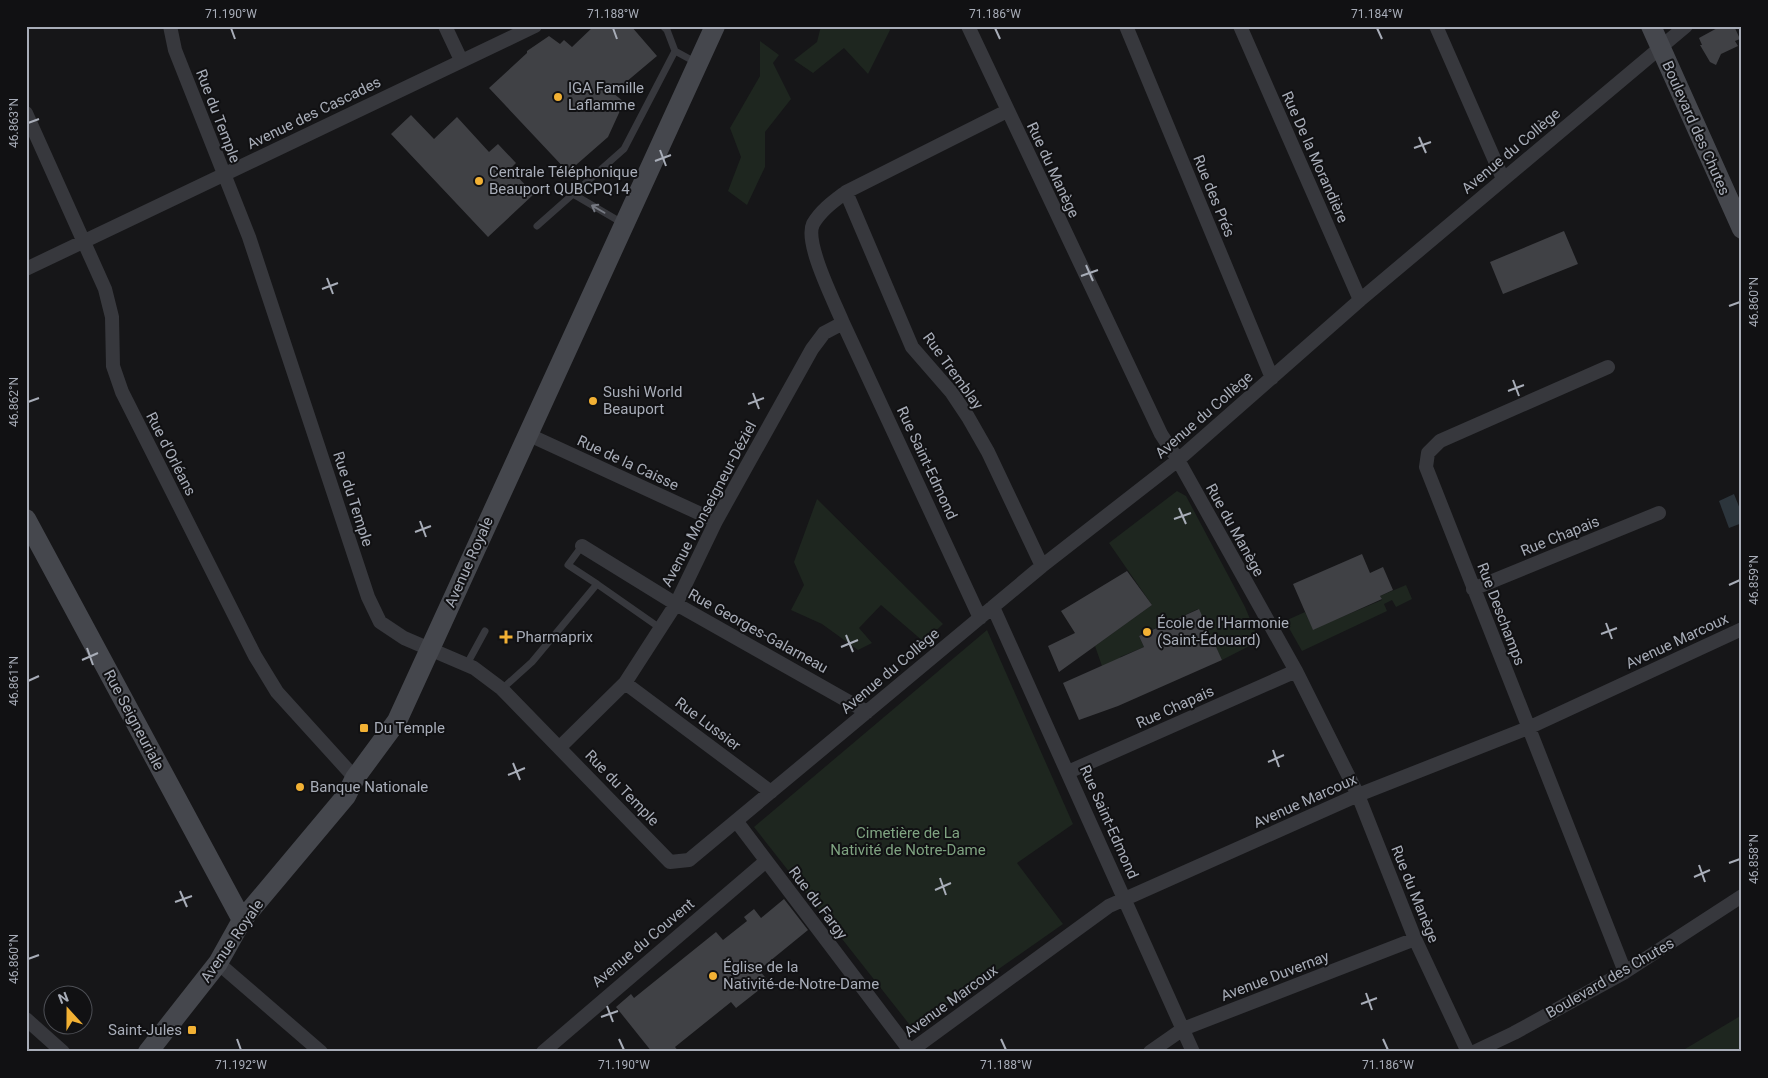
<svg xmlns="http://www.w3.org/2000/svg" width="1768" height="1078" font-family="Roboto,sans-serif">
<rect width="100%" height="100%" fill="#161618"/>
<!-- green -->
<path fill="#1e261f" d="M821,26H889L890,30L868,74L844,48L813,73L794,60L817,42Z
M760,41L779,55L773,63L791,99L765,132V167L747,205L728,191L741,157L730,128L760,76Z
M1177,491L1186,496L1245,607L1259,641L1222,660L1198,609L1139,636L1144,647L1120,657L1125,668L1109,686L1095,646L1152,605L1109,543Z
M817,499L943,624L924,642L881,605L859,628L872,643L858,650L822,624L791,610L804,585L794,562Z
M1406,585L1412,599L1396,607L1392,600L1384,604L1387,611L1302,651L1285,621L1305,612L1313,629L1382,600L1380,596Z
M987,630L1073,824L1017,863L1063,924L913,1029L754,827Z
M1742,1015V1052H1680Z"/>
<!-- water -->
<path fill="#2c353c" d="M1734,494L1742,514V523L1729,528L1719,501Z"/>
<!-- building -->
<path fill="#404145" d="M594,26H631L657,56L613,93L624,102L608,137L568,172L489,88L527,53V51L549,36L560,44L564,40L572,47Z
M1721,26H1734L1740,39L1735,41L1738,46L1721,54L1716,65L1710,62L1700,45H1702L1699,38Z
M411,115L434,139L457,117L489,152L498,144L516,163L510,169L534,194L488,237L391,134Z
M1564,231L1578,264L1503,294L1490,262Z
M1362,554L1370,573L1383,567L1393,590L1380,596L1382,599L1313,630L1293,584Z
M1127,571L1152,605L1059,672L1048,646L1075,633L1061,611Z
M1199,609L1222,660L1118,706L1079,720L1063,683L1144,647L1139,636Z
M784,899L808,930L759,970L769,982L736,1008L731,1002L675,1047L679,1052H652L616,1007L631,994L634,998L716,932L723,940L747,921L744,917L754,909L761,918Z"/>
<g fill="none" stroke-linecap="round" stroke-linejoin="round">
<!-- lane -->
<path stroke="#37383d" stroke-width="7" d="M675,51L697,63
M573,194L624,224
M537,226L624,149L675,51L667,30L663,26
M582,546L568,565L597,584
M467,664L485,631
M502,689L532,662L597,584L660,628"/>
<!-- street -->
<path stroke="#37383d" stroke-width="14" d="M170,26L175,50L249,237L368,597L380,622L404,638L474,668L502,689L670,862L689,860L1042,566L1178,460L1360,300L1686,26
M445,26L461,60
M968,26L1161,434L1178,460L1296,671L1358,795L1415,939L1468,1052
M1126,26L1272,378
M1240,26L1360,300
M1436,26L1503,179
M26,113L105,289L112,317L113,366L122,392L255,656L277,692L355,778
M846,192L912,347L952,393L968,417L988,452L1042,566
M26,269L535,26
M843,323L980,618
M1608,367L1440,441L1428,453L1426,467L1625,972
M527,434L716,521
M582,546L676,604L867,712
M1473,589L1659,513
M993,607L1193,1052
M625,683L771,792
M560,747L625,683L676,604L716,521L812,349L824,333L843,323C835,303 804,243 813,224C821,210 834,201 846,192L1007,111
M1068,772L1296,671
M737,822L911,1052
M218,963L321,1052
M26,1019L63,1052
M543,1052L766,861
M909,1052L1109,906L1358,795L1528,728L1742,629
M1150,1052L1183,1029L1415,939
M1474,1052L1514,1033L1625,972L1742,896"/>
<!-- secondary -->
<path stroke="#45474d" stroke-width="20" d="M1651,26L1742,229
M26,519L242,920
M148,1052L218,963L242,920L346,796L355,778L397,721L715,26"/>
</g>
<!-- one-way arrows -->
<defs><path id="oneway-shaft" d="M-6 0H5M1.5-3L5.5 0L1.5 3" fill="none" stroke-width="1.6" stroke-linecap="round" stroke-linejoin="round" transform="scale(1.25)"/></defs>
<use stroke="#757881" href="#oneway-shaft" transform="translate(598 209) rotate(-150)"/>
<!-- ticks -->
<path fill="none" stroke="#a8adb8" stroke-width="2" d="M231,28L235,39M613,28L617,39M995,28L1000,39M1377,28L1382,39M28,123L39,119M1419,137L1426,153M1414,148L1431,142M660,150L666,166M655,161L671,155M1086,265L1093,281M1081,276L1098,270M327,278L333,294M322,289L338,283M1729,306L1740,302M1513,380L1519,396M1508,391L1524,385M753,393L759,409M28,402L39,398M748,404L764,398M1179,508L1186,524M1174,519L1191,513M420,521L426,537M415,532L431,526M1729,585L1740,580M1606,623L1612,639M1601,634L1617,628M846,635L853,652M841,647L858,640M87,648L93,665M82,660L98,653M28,681L39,676M1273,750L1279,767M1268,762L1284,755M513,763L520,780M508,775L525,768M1729,863L1740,859M1699,865L1705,882M1694,877L1710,870M940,878L946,895M935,890L951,883M180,891L187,907M175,902L192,896M28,959L39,955M1366,993L1372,1010M1361,1004L1377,998M607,1006L613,1022M601,1017L618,1011M237,1039L241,1050M619,1039L624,1050M1001,1039L1006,1050M1383,1039L1388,1050"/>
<!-- markers -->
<g fill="#f2b134" stroke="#111113" stroke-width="2">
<circle cx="558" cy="97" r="5"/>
<circle cx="479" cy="181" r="5"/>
<circle cx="593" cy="401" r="5"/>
<circle cx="1147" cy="632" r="5"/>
<path d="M503.5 629.5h5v5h5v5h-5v5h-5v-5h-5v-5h5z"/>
<rect x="359" y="723" width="10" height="10" rx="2.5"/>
<circle cx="300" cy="787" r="5"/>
<circle cx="713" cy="976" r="5"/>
<rect x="187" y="1025" width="10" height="10" rx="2.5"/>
</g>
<g text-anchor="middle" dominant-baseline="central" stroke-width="4" stroke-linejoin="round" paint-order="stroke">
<!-- poi labels -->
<g font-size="15" fill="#a8adb8" stroke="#111113" text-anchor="start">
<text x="568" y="88">IGA Famille<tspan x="568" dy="17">Laflamme</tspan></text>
<text x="489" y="172">Centrale Téléphonique<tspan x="489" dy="17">Beauport QUBCPQ14</tspan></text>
<text x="603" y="392">Sushi World<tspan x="603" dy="17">Beauport</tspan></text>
<text x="1157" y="623">École de l'Harmonie<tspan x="1157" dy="17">(Saint-Édouard)</tspan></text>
<text x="516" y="637">Pharmaprix</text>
<text x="374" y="728">Du Temple</text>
<text x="310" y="787">Banque Nationale</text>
<text x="723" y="967">Église de la<tspan x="723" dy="17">Nativité-de-Notre-Dame</tspan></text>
<text x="182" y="1030" text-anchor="end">Saint-Jules</text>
</g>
<!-- street labels -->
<g font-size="15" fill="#a8adb8" stroke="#111113">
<text transform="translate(314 113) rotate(-26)">Avenue des Cascades</text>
<text transform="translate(218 116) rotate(69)">Rue du Temple</text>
<text transform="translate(1696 128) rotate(66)">Boulevard des Chutes</text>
<text transform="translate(1511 151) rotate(-40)">Avenue du Collège</text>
<text transform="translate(1315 157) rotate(66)">Rue De la Morandière</text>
<text transform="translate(1053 170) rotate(65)">Rue du Manège</text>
<text transform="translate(1214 196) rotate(68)">Rue des Prés</text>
<text transform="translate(953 371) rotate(54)">Rue Tremblay</text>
<text transform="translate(1204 415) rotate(-41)">Avenue du Collège</text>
<text transform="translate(171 454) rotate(63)">Rue d'Orléans</text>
<text transform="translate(628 463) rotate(25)">Rue de la Caisse</text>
<text transform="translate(927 463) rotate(65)">Rue Saint-Edmond</text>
<text transform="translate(353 499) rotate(72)">Rue du Temple</text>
<text transform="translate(709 504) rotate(-62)">Avenue Monseigneur-Déziel</text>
<text transform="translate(1235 530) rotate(61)">Rue du Manège</text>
<text transform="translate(1560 536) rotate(-22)">Rue Chapais</text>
<text transform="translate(469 562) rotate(-66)">Avenue Royale</text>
<text transform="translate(1501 614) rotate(69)">Rue Deschamps</text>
<text transform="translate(758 631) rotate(29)">Rue Georges-Galarneau</text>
<text transform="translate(1677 641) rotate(-25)">Avenue Marcoux</text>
<text transform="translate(890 671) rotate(-40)">Avenue du Collège</text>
<text transform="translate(1175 707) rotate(-24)">Rue Chapais</text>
<text transform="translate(134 720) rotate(62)">Rue Seigneuriale</text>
<text transform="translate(708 724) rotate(37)">Rue Lussier</text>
<text transform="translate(622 788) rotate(46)">Rue du Temple</text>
<text transform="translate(1305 801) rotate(-24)">Avenue Marcoux</text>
<text transform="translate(1109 822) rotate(66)">Rue Saint-Edmond</text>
<text transform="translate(1415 894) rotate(68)">Rue du Manège</text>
<text transform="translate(818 903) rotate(53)">Rue du Fargy</text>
<text transform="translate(232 941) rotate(-55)">Avenue Royale</text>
<text transform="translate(643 943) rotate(-40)">Avenue du Couvent</text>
<text transform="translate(1275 976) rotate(-21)">Avenue Duvernay</text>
<text transform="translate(1610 978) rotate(-30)">Boulevard des Chutes</text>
<text transform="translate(951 1001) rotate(-36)">Avenue Marcoux</text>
</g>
<!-- park labels -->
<g font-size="15" fill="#7fa381" stroke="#111113">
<text x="908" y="833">Cimetière de La<tspan x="908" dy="17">Nativité de Notre-Dame</tspan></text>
</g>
</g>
<!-- border -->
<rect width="1768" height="1078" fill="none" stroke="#111113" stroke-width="55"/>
<!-- north arrow -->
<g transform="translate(68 1010) rotate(339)"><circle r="24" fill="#111113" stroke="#4d4f55"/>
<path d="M0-4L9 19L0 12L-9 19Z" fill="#f2b134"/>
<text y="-8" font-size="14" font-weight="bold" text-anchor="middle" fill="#a8adb8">N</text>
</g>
<rect x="28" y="28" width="1712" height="1022" fill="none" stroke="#a8adb8" stroke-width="2"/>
<g font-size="12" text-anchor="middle" fill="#a8adb8">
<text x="231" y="18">71.190°W</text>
<text x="613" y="18">71.188°W</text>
<text x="995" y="18">71.186°W</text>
<text x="1377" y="18">71.184°W</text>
<text transform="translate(14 123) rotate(-90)" y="4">46.863°N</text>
<text transform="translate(1754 302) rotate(-90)" y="4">46.860°N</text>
<text transform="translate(14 402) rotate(-90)" y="4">46.862°N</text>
<text transform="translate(1754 580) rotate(-90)" y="4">46.859°N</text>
<text transform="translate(14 681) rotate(-90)" y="4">46.861°N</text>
<text transform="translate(1754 859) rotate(-90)" y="4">46.858°N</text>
<text transform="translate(14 959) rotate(-90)" y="4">46.860°N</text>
<text x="241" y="1069">71.192°W</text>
<text x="624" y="1069">71.190°W</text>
<text x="1006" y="1069">71.188°W</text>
<text x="1388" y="1069">71.186°W</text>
</g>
</svg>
